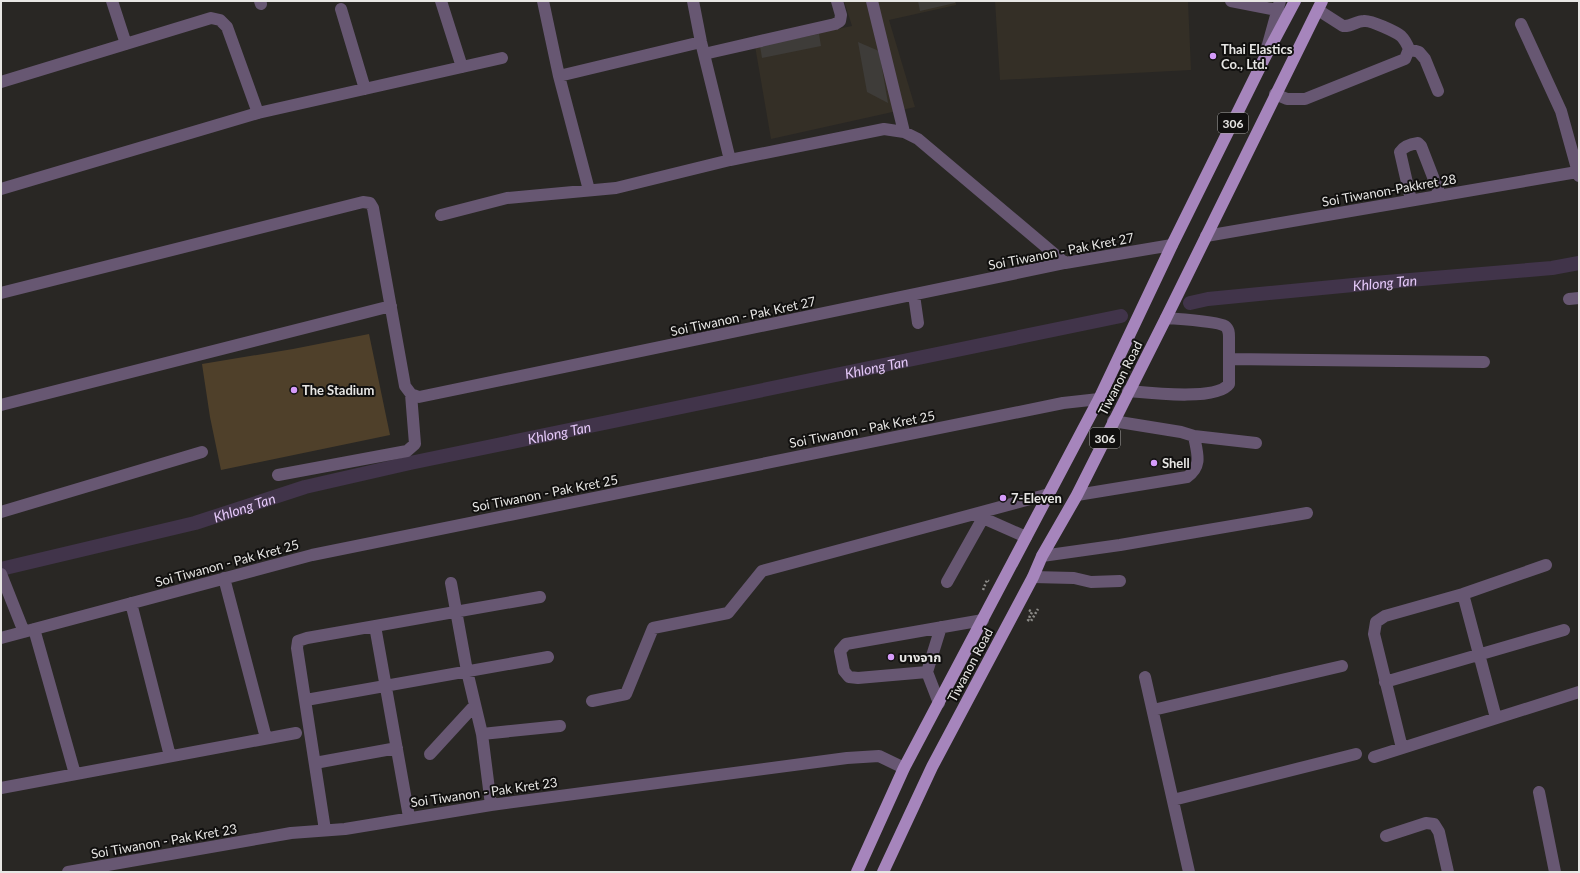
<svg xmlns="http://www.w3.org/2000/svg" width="1580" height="873" font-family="Lato,'Noto Sans Thai',sans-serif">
<rect width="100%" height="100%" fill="#292724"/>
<!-- built -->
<path fill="#342f26" d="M844,1H956V5L889,20L915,107L771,139L755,46L852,26Z
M995,1H1188L1191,70L1000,80Z"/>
<!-- green -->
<path fill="#4f402a" d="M369,334L390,435L221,470L210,417L202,364L293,349Z"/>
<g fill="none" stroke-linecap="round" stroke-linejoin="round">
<!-- canal -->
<g stroke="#41344a" stroke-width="14">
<path id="s1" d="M1190,303L1208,299L1374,283L1552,268L1579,263"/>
<path id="s2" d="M1,569L195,523L305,487L410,463L1121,316"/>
</g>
</g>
<!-- building -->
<path fill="#3e3c39" d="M918,1H955V3L920,11Z
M819,34L821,46L762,58L760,46Z
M858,42L879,51L888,103L867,92Z"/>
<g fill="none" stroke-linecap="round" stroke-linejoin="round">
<!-- path -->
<path stroke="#8d8c89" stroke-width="2.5" stroke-dasharray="2 2" stroke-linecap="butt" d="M983,590L987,580L989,581
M1029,610L1032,612L1028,620L1031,621L1038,609"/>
<!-- minor -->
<path stroke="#675772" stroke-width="12" d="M112,1L126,44
M260,1L261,4
M441,1L462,67
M543,1L559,76L589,190
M693,1L701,42L730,160
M872,1L904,132
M1231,1L1277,10
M341,9L365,89
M1521,24L1561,111L1579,176
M1267,48L1280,1
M1409,49L1419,52L1425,59L1438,91
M704,54L835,24L840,21L841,15L837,1
M559,76L701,42
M1,82L211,18L220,20L227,27L258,113
M1275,94L1287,99H1305L1405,59L1409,49C1407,44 1405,40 1401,36C1396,32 1371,20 1364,21C1356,21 1351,27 1343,26L1318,10
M1,189L258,113L502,58
M1411,200L1400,152C1404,146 1410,144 1418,143L1421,146L1440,195
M441,215L507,198L616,188L730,160L884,129L904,132L918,139L1065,263
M1206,236L1577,172
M1,293L363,202L370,203L373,208L405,386L411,394L419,397L1065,263L1172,245
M914,295L918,323
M1569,299L1579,298
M1229,359L1484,362
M1128,391C1150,393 1217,401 1229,384V337C1229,333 1229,329 1225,326C1217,321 1177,319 1166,318
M1,405L391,306
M1194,436L1256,443
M278,475L407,451L415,444L411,394
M1077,495L1187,477C1203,466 1197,453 1194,436L1181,432L1113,421
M1,512L202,452
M1042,556L1120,545L1307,513
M1,574L24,632
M1033,577L1074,578L1091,582L1120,581
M224,578L266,738
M947,582L983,518L1026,537
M451,583L467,671L482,734L491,805
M1463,594L1496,718
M131,603L170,756
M375,626L409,817
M34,629L75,774
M1,638L312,555L1063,403L1099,399
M927,672L941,627
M1145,677L1189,872
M1385,682L1564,630
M306,700L548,657
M592,701L626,694L653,628L728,613L762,571L1049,494
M939,703L927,672L858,678L849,677L844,671L840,651L846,644L983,620
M1153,710L1342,666
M482,734L560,726
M1402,748L1374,634L1376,622L1385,616L1463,594L1546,565
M430,754L475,705
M1374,757L1579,692
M315,763L397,748
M1,788L296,733
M1539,792L1555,872
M1173,800L1356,754
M325,830L297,648L298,641L307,638L540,597
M1386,836L1426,823L1434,824L1439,832L1448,872
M68,872L291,833L345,829L491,805L847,758L879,756L904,768"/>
<!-- major -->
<path stroke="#a685bc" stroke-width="12" d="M857,872L904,768L1099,399L1172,245L1263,61L1295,1
M883,872L932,767L1033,577L1042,556L1077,495L1166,318L1322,1"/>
</g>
<!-- markers -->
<g fill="#d59bfa" stroke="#11100f" stroke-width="1.5">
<circle cx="1213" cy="56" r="4"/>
<circle cx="294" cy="390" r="4"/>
<circle cx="1154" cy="463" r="4"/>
<circle cx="1003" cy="498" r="4"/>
<circle cx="891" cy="657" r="4"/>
</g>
<g text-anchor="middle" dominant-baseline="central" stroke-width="4" stroke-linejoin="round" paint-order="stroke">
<!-- shield labels -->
<g fill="#11100f" stroke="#a7a6a4" stroke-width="1">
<rect x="1218" y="113" width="30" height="20" rx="3"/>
<rect x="1090" y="428" width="30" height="20" rx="3"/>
</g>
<g font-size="12" font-weight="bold" fill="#e7e6e4">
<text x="1233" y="123">306</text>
<text x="1105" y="438">306</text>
</g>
<!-- poi labels -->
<g font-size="13" font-weight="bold" fill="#e7e6e4" stroke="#11100f" text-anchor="start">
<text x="1221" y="49">Thai Elastics<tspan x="1221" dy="15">Co., Ltd.</tspan></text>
<text x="302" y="390">The Stadium</text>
<text x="1162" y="463">Shell</text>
<text x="1011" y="498">7-Eleven</text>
<text x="899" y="657">บางจาก</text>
</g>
<!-- street labels -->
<g font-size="13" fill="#e7e6e4" stroke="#11100f">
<text transform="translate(1389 190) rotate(-10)">Soi Tiwanon-Pakkret 28</text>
<text transform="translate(1061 251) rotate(-11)">Soi Tiwanon - Pak Kret 27</text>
<text transform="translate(743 316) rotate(-12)">Soi Tiwanon - Pak Kret 27</text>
<text transform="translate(1120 378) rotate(-63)">Tiwanon Road</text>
<text transform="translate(862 429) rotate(-11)">Soi Tiwanon - Pak Kret 25</text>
<text transform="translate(545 493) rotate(-11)">Soi Tiwanon - Pak Kret 25</text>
<text transform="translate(227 563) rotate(-15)">Soi Tiwanon - Pak Kret 25</text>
<text transform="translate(970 665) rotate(-62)">Tiwanon Road</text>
<text transform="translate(484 792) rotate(-8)">Soi Tiwanon - Pak Kret 23</text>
<text transform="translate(164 841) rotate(-10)">Soi Tiwanon - Pak Kret 23</text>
</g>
<!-- water labels -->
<g font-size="14" font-style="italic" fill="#e5c9f9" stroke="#11100f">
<text stroke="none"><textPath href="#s1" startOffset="196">Khlong Tan</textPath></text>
<text stroke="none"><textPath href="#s2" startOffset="899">Khlong Tan</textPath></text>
<text stroke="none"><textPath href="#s2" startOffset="575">Khlong Tan</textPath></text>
<text stroke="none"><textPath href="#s2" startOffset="251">Khlong Tan</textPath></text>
</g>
</g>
<!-- border -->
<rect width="1580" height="873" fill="none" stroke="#e7e6e4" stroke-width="4"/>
</svg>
